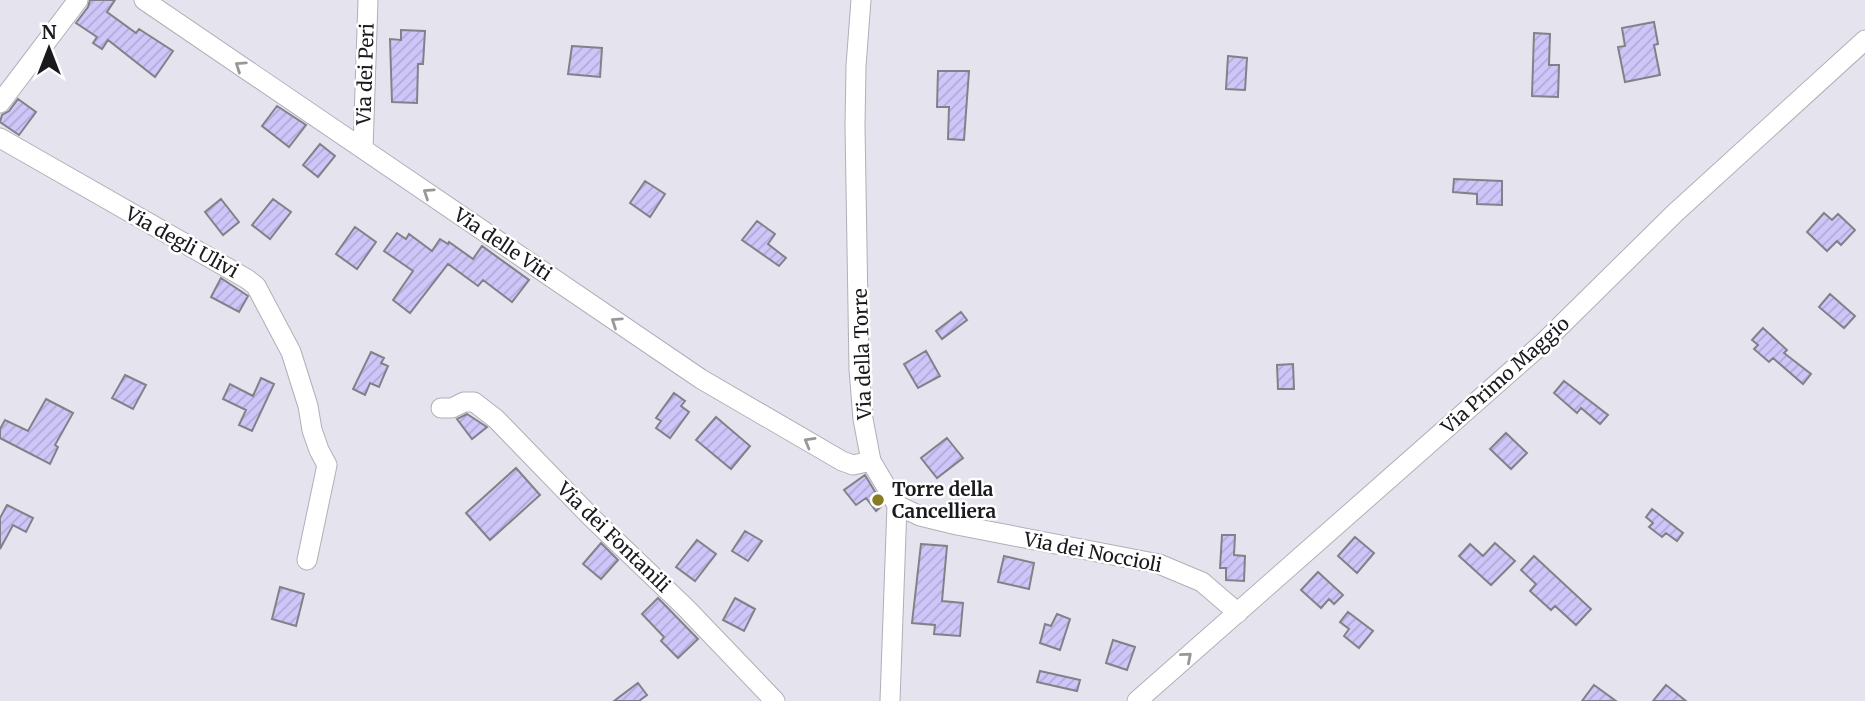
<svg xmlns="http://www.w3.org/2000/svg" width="1865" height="701" font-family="Merriweather,serif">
<defs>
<pattern id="building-hatch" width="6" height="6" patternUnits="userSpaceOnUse" patternTransform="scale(1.75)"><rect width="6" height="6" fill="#cec6f9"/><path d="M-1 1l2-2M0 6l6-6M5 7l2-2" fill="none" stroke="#b0aad5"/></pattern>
</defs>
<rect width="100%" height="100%" fill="#e5e4ee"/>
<!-- building -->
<path fill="url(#building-hatch)" stroke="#828189" stroke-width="2" d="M90,0H115L107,12L136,33L139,29L173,51L155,77L108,40L102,49L93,43L97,37L76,23L88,7Z
M1654,22L1658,44L1654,45L1660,75L1625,82L1618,47L1625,46L1622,28Z
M401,30L425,31L423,64H418L417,103L392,102L390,39L401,40Z
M1534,33L1550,34L1549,65H1559L1558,97L1532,96Z
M572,46L602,48L600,77L568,74Z
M1228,56L1247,58L1245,90L1226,89Z
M938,71H969L964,140L948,139L949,107H937Z
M18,99L36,112L19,135L0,122L2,115L9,111Z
M277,106L306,125L289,147L262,126Z
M320,144L335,156L318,177L303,165Z
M1454,179L1502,181V205L1477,204V194L1453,192Z
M645,181L665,194L650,217L630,203Z
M221,199L239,222L223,235L205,212Z
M273,199L291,212L270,239L252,225Z
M1824,213L1832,220L1838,214L1855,230L1841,245L1837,241L1827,251L1807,232Z
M757,221L775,234L768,244L786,258L779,266L742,240Z
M355,227L376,242L357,269L336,254Z
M397,233L406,239L409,234L432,251L440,239L448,244L449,242L473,259L482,246L529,280L512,302L483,280L478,286L448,264L410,313L393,300L413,271L384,251Z
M221,278L248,296L239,312L211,297Z
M1830,294L1855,316L1844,328L1819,307Z
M961,312L967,320L942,339L936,331Z
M1763,328L1787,350L1784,353L1811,374L1803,384L1773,358L1769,362L1754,349L1758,345L1752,340Z
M926,351L940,376L918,388L904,364Z
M371,352L384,358L381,363L388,366L379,387L370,383L365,395L353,389Z
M1293,364L1294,389H1278L1277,365Z
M125,375L146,385L133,409L112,398Z
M261,378L274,384L252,431L239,425L246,410L223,399L230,384L253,396Z
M1564,381L1608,415L1600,424L1581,408L1577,413L1554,393Z
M674,393L685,401L681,406L689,412L670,438L656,428L661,421L656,418Z
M46,399L73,413L55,445L58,447L50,464L0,438V429L5,420L28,431Z
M467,414L487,427L472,439L457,419Z
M716,417L750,446L731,469L696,440Z
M1506,433L1527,453L1511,469L1490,449Z
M947,438L963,458L937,478L921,458Z
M516,468L540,495L490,540L466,513Z
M865,475L883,505L876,511L866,498L856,505L844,490Z
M7,505L33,518L26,532L13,525L0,549V518Z
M1652,509L1683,533L1677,541L1666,533L1662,537L1649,527L1653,523L1646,517Z
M745,531L762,541L748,561L732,551Z
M1222,535H1235L1234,555L1245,556L1244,581L1226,580V568H1220Z
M1355,537L1374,553L1357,573L1338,556Z
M697,540L716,554L695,581L676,567Z
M601,543L618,560L601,579L583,564Z
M1495,543L1515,561L1491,585L1459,556L1470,544L1483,556Z
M921,544L947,546L942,601L963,603L960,636L934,634L935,625L912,623Z
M1004,556L1034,563L1029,589L998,582Z
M1534,556L1591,609L1576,625L1555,606L1551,610L1530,591L1536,584L1521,570Z
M1318,572L1343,595L1334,604L1329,599L1321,608L1301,590Z
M280,587L304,594L296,626L272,619Z
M658,598L698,639L678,658L661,641L664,637L642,614Z
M735,598L755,609L744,631L723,620Z
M1348,612L1373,631L1359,648L1344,636L1349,629L1340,622Z
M1057,614L1070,619L1060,650L1040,643L1045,624L1051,626Z
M1113,640L1135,647L1127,670L1106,663Z
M1040,671L1080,680L1077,691L1037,682Z
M638,683L647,695L639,701H614Z
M1594,685L1616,701H1582Z
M1666,685L1686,701H1653Z"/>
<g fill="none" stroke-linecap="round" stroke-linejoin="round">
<defs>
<path id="minor" d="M144,0L701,379L842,461L853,465L871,461
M861,0L856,66L855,125L859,369L863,419L871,461L897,505L890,701
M0,103L78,0
M0,138L247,279L256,286L291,352L308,406L312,430L319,450L327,465L307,560
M363,149L368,0
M441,408H452L464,402H474L496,419L592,518L686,608L775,701
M897,505L920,516L957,525L1159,564L1202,582L1238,613
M1137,701L1542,344L1675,213L1865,40"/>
</defs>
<!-- minor casing -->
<use href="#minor" stroke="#b0afb8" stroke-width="21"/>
<!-- minor -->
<use href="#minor" stroke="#fff" stroke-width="19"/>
</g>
<!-- one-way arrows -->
<defs><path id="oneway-chevron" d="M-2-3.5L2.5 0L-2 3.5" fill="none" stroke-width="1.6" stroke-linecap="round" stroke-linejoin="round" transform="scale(1.75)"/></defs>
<g stroke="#989899">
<use href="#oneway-chevron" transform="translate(240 66) rotate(-146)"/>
<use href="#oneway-chevron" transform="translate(428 193) rotate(-146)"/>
<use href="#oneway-chevron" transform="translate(616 322) rotate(-146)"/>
<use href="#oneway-chevron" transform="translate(809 442) rotate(-150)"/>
<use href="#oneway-chevron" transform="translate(1187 657) rotate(-41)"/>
</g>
<!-- markers -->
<circle fill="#887c22" stroke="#fff" stroke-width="2.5" cx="878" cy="500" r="7"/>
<g text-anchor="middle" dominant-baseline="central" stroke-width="5" stroke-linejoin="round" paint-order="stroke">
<!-- street labels -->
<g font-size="19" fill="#1a191d" stroke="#fff">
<text transform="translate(365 74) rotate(-88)">Via dei Peri</text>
<text transform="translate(182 242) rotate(29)">Via degli Ulivi</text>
<text transform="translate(503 244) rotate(34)">Via delle Viti</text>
<text transform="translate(862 354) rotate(-92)">Via della Torre</text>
<text transform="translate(1505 375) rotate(-42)">Via Primo Maggio</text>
<text transform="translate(614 537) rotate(44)">Via dei Fontanili</text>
<text transform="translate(1093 552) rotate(11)">Via dei Noccioli</text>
</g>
<!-- poi labels -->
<g font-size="19" font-weight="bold" fill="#1a191d" stroke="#fff" text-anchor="start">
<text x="892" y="489">Torre della<tspan x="892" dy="22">Cancelliera</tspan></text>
</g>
</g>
<!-- north arrow -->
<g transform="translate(49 49)" stroke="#ffffff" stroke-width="5" paint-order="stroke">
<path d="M0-5L12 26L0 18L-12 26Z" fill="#1a191d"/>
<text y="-10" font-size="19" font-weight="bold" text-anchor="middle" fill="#1a191d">N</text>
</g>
</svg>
